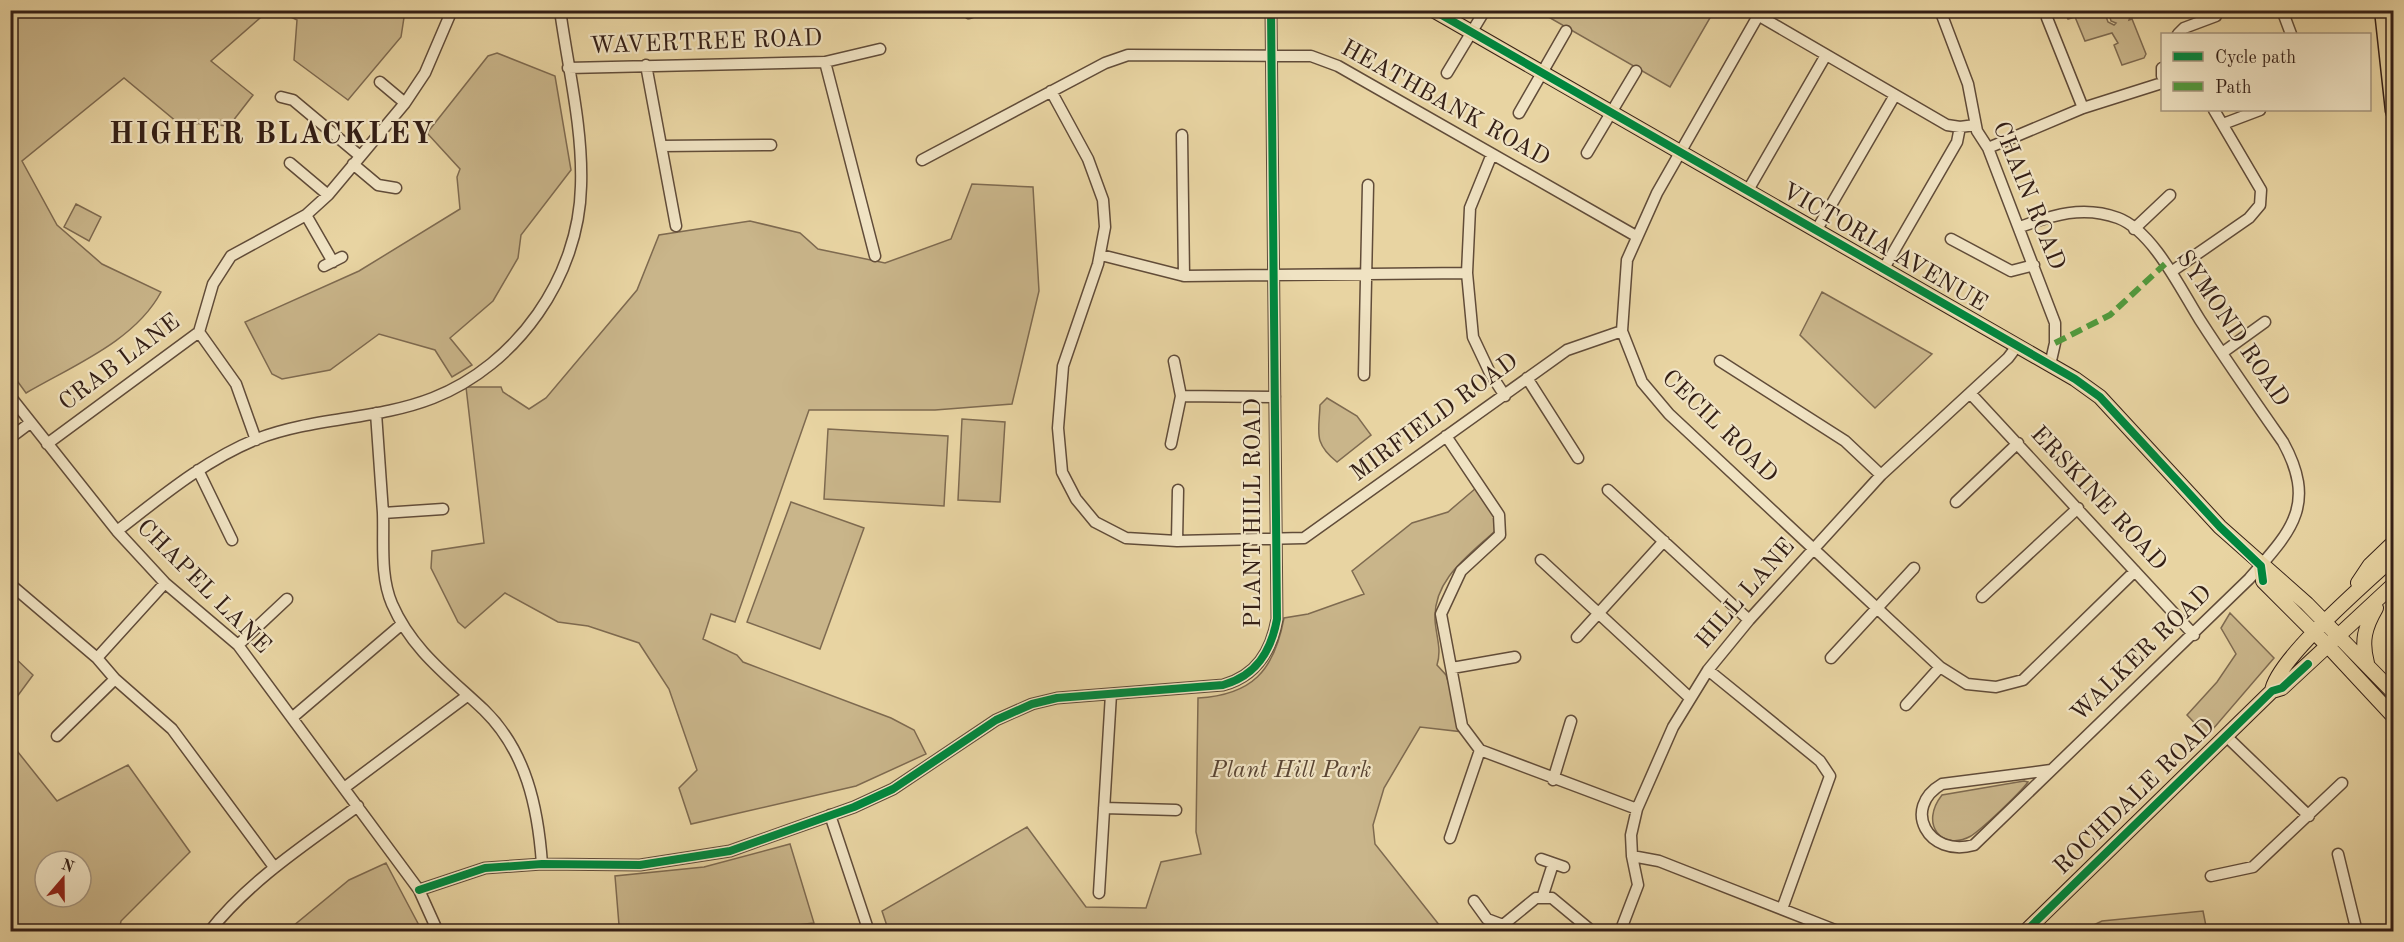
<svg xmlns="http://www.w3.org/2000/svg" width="2404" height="942" font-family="'Old Standard TT',serif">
<rect width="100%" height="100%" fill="#e8d4a2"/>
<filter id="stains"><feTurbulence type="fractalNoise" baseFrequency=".00333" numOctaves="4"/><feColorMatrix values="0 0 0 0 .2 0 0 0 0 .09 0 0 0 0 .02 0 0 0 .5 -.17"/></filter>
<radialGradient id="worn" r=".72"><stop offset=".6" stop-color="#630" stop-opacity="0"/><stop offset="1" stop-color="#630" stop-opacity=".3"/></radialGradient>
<!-- green -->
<path fill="#c9b58a" stroke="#7e6a50" stroke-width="1.5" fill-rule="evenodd" d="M11,10L268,11L211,61L253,95L229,126L177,122L124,78L22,161L57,225L102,264L161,292C135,341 72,366 26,393L10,371Z
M279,11H405L401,37L348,100L294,60L297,20Z
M1538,11H1714L1670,87Z
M2064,11H2104L2108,22L2114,25L2116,23L2111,21L2108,11H2129L2131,14L2129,20L2132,19L2146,54L2144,58L2122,65L2114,45L2118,43L2112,33L2085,41L2075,17L2068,19Z
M497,53L555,76L571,170L521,235L518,258L493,301L450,338L472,365L452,377L435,350L379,334L330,370L282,379L272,374L245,322L359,271L460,209L457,177L460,169L427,133L488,56Z
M972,184L1033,187L1039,291L1012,404L935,410H809L735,622L711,614L703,639L737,655L743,662L891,718L914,730L926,754L856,786L691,824L679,788L697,770L669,689L639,643L588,626L558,622L505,593L465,628L458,622L431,568L432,551L484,543L466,387H501L503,392L529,409L546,398L637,290L659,235L750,221L800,233L818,249L885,263L951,239Z
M76,204L101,217L89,241L64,227Z
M1822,292L1932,354L1875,408L1800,335Z
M1327,398L1357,416L1371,435L1337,462C1313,443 1319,433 1320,405Z
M962,419L1005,422L1000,502L958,500Z
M828,429L948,436L944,506L824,499Z
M1476,488L1494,515L1495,531C1468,556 1433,580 1435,620C1436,636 1442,649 1437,665L1446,675L1464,732L1420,727L1384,788L1373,825L1375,844L1444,931L889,932L882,911L1027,827L1086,907L1146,908L1161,862L1201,854L1196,832L1198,698C1252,695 1274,671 1284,618L1308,614L1364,594L1352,571L1412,523L1448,512Z
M791,502L864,528L820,649L747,622Z
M2230,613L2274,658L2207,736L2187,715L2217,682L2236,654L2221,628Z
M11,654L33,675L11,705Z
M10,742L57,801L128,765L190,852L121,921L119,931H11ZM45,861H81V897H45Z
M2024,781L2028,782C2019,794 1983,828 1971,836C1942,852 1919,824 1942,795Z
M790,844L814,923L780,927L779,932L516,931L619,925L615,876L704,867Z
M386,863L422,931H287L349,880Z
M2203,911L2207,931H2081L2102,921Z"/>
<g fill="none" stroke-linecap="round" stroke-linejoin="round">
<defs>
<path id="minor" d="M1749,10L1947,125L1960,127L1975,125
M1940,10L1968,84L1977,131L1988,148L2055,323V343L2050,365
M2282,10L2291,34
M969,13L977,10
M1758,16L1657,193L1627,260L1622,331L1642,382L1669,414L1940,667L1967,684L1996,687L2023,680L2135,571
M2047,18L2083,108
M2178,34L2184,28L2216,16
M825,62L875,256
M646,65L676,226
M568,68L825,62L880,49
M2162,68V76
M1447,73L1485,10
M380,82L405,103
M1051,91L1088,159L1103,200L1105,227L1098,264L1063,366L1058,428L1062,472L1076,499L1095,522L1126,538L1177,541L1304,538L1567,350L1622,331
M281,97L293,100L360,156
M1519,113L1566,31
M2223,124L2260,110
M1182,135L1184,276
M661,146L771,145
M1988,148L2083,108L2162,83
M1587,153L1636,71
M1492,154L1470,208L1467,273L1473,337L1490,373L1505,396
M922,160L1105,63L1128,55L1311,56L1338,66L1636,236
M290,163L328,195
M353,164L378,185L396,188
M1747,192L1826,55
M306,215L333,262
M2020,227C2053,215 2083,205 2118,218C2153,231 2181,290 2200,320C2227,362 2255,402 2283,442C2318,506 2290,532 2249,579L1974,845C1928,858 1901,808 1942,784L2051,770
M2134,229L2170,195
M1816,231L1895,95
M1951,239L2011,271L2034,265
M1101,255L1184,276L1467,273
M324,266L342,257
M1883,270L1957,142L1960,127
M2171,272L2249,218L2260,205L2261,190L2214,110
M199,332L236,384L256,440
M2222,353L2265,322
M1174,361L1181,396
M1720,361L1845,441L1881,475
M1364,375L1368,185
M1527,378L1578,458
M1970,393L2194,635
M10,396L117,531L165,583L238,645L419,890L438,932
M376,413C378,446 381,480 383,513C384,543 380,576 392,604C412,650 448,676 484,710C526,751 538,807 542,864
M1446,436L1499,515L1500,535L1461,571L1441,614L1462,726L1480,750L1637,809
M10,438L30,423
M47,444L199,332L213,284L231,256L306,215L328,195L405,103L425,73L452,10
M1171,444L1181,396L1275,397
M198,470L232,540
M1608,490L1749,620
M1956,502L2018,443
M383,513L443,509
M117,531C161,497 205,460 257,439C314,417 377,420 433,398C517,365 579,277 581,186C583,128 568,68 560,10
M1177,541L1178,490
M1541,560L1690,698
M10,584L97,658L115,679L172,729L274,867
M1982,597L2078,508
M1577,637L1664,541
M238,645L287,599
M97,658L165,583
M1831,658L1914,568
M1452,668L1515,657
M1708,670L1820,761L1830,776L1782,909
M1906,705L1940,667
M293,717L402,624
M57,736L115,679
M2226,736L2309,816
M1553,780L1571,721
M344,788L467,696
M1104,808L1176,810
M830,815L869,932
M1450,838L1480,750
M2338,854L2357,932
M1632,856L1659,861L1840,932
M1541,859L1564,867
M2211,876L2253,867L2342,783
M419,890L485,868L542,864L640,865L730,851L854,807L893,789L996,720L1032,704L1057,698L1223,685C1256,676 1271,652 1277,619L1271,10
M1099,893L1111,694
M1542,898L1553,864
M1474,901L1487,919L1503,925L1536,898H1552L1593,932
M209,932C250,880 306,844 358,806
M1620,932L1638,885L1632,856L1631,835L1637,809L1673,727L1708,670L1749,620L1881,475L2008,358L2017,346"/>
<path id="major" d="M1433,10L2075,379L2100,397L2220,527L2307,604L2394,693
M2261,566L2263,581L2328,646L2394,717
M2358,583L2370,565L2394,542
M2367,663C2361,641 2365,627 2376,608
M2272,691C2276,660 2367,582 2394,557
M2025,932L2272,691L2282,688L2394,584"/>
<path id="highway" d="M2383,10L2394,111"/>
</defs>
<!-- minor casing -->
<use href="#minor" stroke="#614c39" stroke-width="13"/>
<!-- major casing -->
<use href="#major" stroke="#341f16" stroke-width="16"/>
<!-- highway casing -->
<use href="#highway" stroke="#341f16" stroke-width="19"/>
<!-- minor -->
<use href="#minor" stroke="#f0e3c3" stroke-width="10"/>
<!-- major -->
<use href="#major" stroke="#e8d4a2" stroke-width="14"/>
<!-- highway -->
<use href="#highway" stroke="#e8d4a2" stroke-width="16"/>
<!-- quiet -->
<path stroke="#519a3d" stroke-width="6" stroke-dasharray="12 6" stroke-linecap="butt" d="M2055,343L2110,315L2165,264"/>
<defs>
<path id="cycleway" d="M1433,10L2075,379L2100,397L2220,527L2261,566L2263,581
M419,890L485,868L542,864L640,865L730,851L854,807L893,789L996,720L1032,704L1057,698L1223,685C1256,676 1271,652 1277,619L1271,10
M2025,932L2272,691L2282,688L2308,664"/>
</defs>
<!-- cycleway casing -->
<use href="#cycleway" stroke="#f0e3c3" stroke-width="11"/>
<!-- cycleway -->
<use href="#cycleway" stroke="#00873e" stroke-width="8"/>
</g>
<g text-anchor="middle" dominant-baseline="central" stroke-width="4.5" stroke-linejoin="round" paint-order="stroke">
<!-- street labels -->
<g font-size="24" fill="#341f16" stroke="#f0e3c3">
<text transform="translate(706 43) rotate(-2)">WAVERTREE ROAD</text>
<text transform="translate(1445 104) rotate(29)">HEATHBANK ROAD</text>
<text transform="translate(2028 196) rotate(68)">CHAIN ROAD</text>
<text transform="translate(1884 248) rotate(30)">VICTORIA AVENUE</text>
<text transform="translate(2232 329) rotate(56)">SYMOND ROAD</text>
<text transform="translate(120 363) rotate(-37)">CRAB LANE</text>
<text transform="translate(1435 418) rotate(-36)">MIRFIELD ROAD</text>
<text transform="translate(1719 427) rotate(44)">CECIL ROAD</text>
<text transform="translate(2098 499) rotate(47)">ERSKINE ROAD</text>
<text transform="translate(1254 513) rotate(-90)">PLANT HILL ROAD</text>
<text transform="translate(203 587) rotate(45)">CHAPEL LANE</text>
<text transform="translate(1746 594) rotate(-49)">HILL LANE</text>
<text transform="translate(2142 654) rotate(-44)">WALKER ROAD</text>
<text transform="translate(2135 797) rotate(-44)">ROCHDALE ROAD</text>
</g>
<!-- park labels -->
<g font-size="24" font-style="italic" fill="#594433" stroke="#f0e3c3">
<text x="1291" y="771">Plant Hill Park</text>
</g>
<!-- district labels -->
<g font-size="30" font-weight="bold" letter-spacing="1.5" fill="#341f16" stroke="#f0e3c3">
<text x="272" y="135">HIGHER BLACKLEY</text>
</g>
</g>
<!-- margin -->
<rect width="2404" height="942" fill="none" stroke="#e8d4a2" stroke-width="36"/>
<rect x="12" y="12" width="2380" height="918" fill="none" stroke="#341f16" stroke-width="3"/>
<rect x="18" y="18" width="2368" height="906" fill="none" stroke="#341f16" stroke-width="1.5"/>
<!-- legend -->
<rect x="2161" y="33" width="210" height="78" fill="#f0e3c3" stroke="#a5957e" stroke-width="1.5"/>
<rect x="2173" y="52" width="30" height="9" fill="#00873e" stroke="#a5957e" stroke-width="1.5"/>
<text x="2215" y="63" font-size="18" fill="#341f16">Cycle path</text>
<rect x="2173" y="82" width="30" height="9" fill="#519a3d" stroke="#a5957e" stroke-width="1.5"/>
<text x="2215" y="93" font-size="18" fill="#341f16">Path</text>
<!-- north arrow -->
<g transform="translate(63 879) rotate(20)"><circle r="28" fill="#f0e3c3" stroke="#a5957e" stroke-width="1.5"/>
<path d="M0-4.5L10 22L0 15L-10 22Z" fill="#8f2418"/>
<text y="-9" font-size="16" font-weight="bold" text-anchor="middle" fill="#341f16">N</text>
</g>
<rect width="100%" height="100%" filter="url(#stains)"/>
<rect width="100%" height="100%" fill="url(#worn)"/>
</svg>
